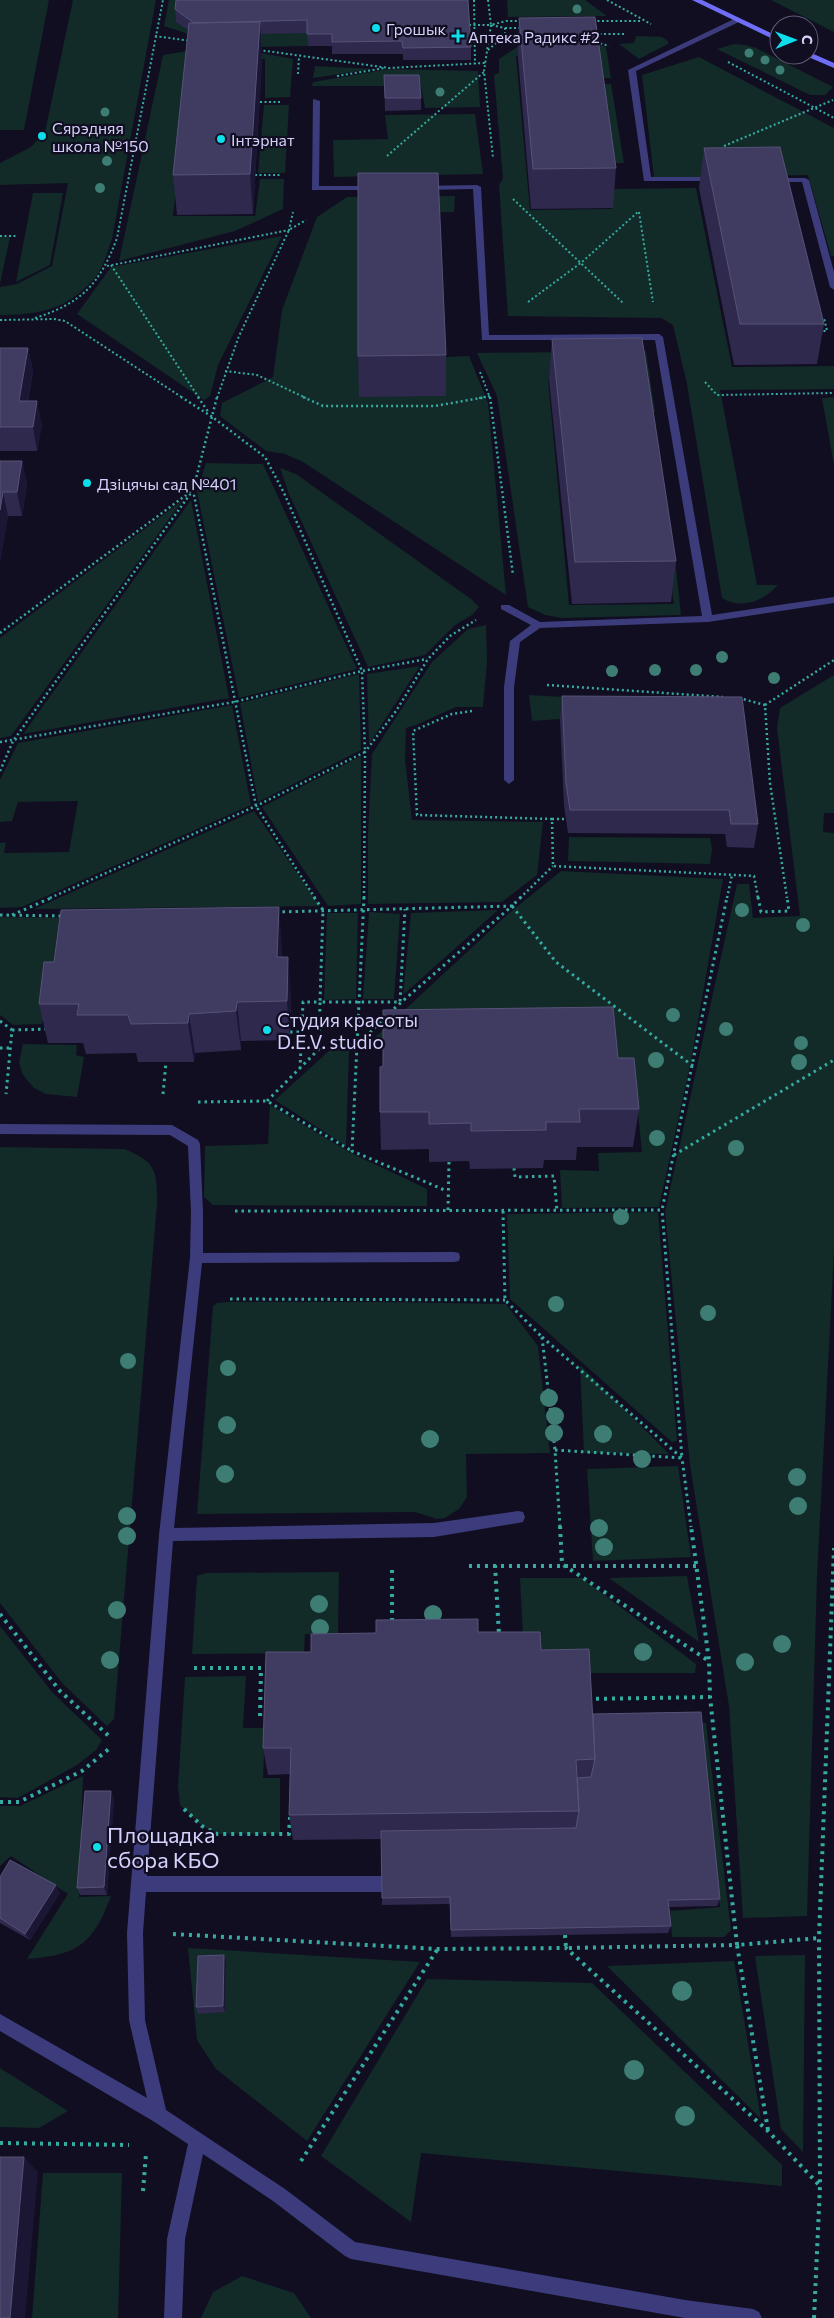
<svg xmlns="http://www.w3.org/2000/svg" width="834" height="2318" font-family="Commissioner,sans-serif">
<rect width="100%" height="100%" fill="#110e21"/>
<!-- green -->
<path fill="#122a28" d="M0,0H49L24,130H0Z
M73,0H156L112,239C108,250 105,262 99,272C96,278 91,282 86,287C62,311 33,315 0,315V287L17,284L52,266L68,183L0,185V163L31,147L45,132Z
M169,0H179L308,33V46L256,47L210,41L164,26Z
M507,0H585L607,16L508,17Z
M771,0H834V32Z
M636,36L662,37L668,41V44L639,59L619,44L634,43Z
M589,41L606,47L611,78H598L594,55L516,56L530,210L612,209L610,189L696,188L732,367L834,366V389L720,390L757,585H778C764,601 741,610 722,598L687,384L673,325L661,318L508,316L499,185L503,179L494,75L499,73V59L525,42Z
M734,44L745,45L756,48L833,87L825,95H810L717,49Z
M194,50L256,52L293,59L290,97L265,98V59L190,60L173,216H255L260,179H284L283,209L235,231L119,261L163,55Z
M699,57L834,128V256H831L808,175L654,178L642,75Z
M315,66L373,69L313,78Z
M389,69L478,71L480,107L425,108L421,86H312L313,82Z
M597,84H611L624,163H610Z
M264,105H289L285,173H258Z
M475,114L483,174L334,177L333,140L388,139L385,115Z
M33,193H63L50,265L16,282Z
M455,196L454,212L360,213L445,357L469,356L488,403L506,595L303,462L285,454L266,451L220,416L222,403L273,377L282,310L317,217L347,197Z
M282,236L218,365L210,396L204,400L77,314L111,267Z
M0,237H10L0,284Z
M646,351L655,412H646L640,378L548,379L569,605L674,604L666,549H674L681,615L562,618L545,615L528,607L497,396L477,353Z
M834,397V465L822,398Z
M206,463L263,464L357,669L239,698L197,491Z
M280,468L296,474L471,599L479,607L472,615L455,625L425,655L368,667L289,494Z
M183,500L11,736L0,738V638Z
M191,500L229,698L23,734Z
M486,625L487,662L483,707H456L416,725L406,728L405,759L412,820L543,822L537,875L502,902L368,904V833L372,754L432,662L468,629Z
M420,666L369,744L367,674Z
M359,674L361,750L258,802L240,703Z
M834,675V813H824L823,832L834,833V1251L817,1576L807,1916L743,1918L729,1706L690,1465L665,1212L737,884H749L753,918L800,916L777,728L780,708Z
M529,695L686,704L560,719L532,721Z
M232,705L251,805L22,907L0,908V843L6,842L4,853L69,852L78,801L18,802L12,821L0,822V780L18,743Z
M361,756V904L328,906L262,807Z
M254,811L320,906L34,909Z
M569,837L710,838L712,849L710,864L568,861Z
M561,871L723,879L691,1061L659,1207L562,1208L560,1170L599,1171L598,1153L642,1152L636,1094L619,1093L614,1039L369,1043L508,914Z
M498,910L403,995L411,913Z
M369,912L400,914L394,999H363Z
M327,913H358L356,999L324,1000Z
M0,917L186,919L64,960L54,961L42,1024L13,1025L0,1015Z
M23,1044L77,1045L76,1055L84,1057L77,1097L46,1094L34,1088L23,1075L19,1063Z
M330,1050L349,1051L346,1146L275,1100Z
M270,1105L351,1153L427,1189V1206L213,1205L204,1197L205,1146L268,1144Z
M0,1147L125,1149C157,1163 157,1171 157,1204L114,1719L107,1726L62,1683L0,1603Z
M658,1212L677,1441L672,1442L510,1299L507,1214Z
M381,1302L506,1304L538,1346L550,1453L466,1454L467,1497L459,1509L445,1518L437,1519L415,1512L197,1514L213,1306L217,1303L229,1302Z
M580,1365L669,1454L584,1453Z
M678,1466L691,1557L593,1561L587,1469Z
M339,1572L338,1634H305L304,1653L192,1654L197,1576L206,1573Z
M687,1576L699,1642L609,1578Z
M520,1578H582L696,1664L695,1673H586L524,1657Z
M0,1626L52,1692L102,1740L96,1750L77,1765L18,1798L0,1797Z
M246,1676L243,1728H265L263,1778H280V1834H217L202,1826L180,1805L178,1786L185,1677Z
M699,1723H706L731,1930L724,1937H672L670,1911L720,1907Z
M83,1776L79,1897L111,1896C93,1945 77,1955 27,1959L68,1894L11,1856L0,1866V1806H20Z
M188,1948L420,1962L307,2141L216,2069L197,2040Z
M805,1955L803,2152L781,2129L755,1956Z
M734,1961L761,2119L607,1966Z
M427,1979L592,1983L782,2165V2186L421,2153L411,2222L321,2156Z
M0,2068L68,2111L39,2128L0,2127Z
M43,2173H122L118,2318H32Z
M242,2276L294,2293L311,2318H201L213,2292Z"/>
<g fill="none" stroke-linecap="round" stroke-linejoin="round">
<!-- path-far3 -->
<path stroke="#35aca1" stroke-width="2" stroke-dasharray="2 2.5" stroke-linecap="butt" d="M474,0L475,64
M488,0L491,25L506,21H522
M607,0L651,24
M593,21H642
M469,25H491L505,28V35
M491,25L484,71L493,158
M505,28H522
M595,34H626
M155,36L191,41
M596,42L609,46
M259,50L389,68L485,63
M488,50L505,35H521
M728,62L834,118
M298,74L299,57
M337,76L385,68
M260,102H281
M724,146L833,100
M387,156L484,72
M255,175H282
M513,199L623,303
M639,212L653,302
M0,236H18
M111,265L199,398
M107,266L289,230L293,212
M528,302L582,262L639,211
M35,318C82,303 100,284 117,238L163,0
M0,320L54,319L65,321L183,398
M819,331H827L824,318
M225,371L257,375L306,398
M480,372L490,398
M705,382L717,395L834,393
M217,398L239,336L289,230L306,220
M479,398L490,396"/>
<!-- path-far2 -->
<path stroke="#35aca1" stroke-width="2.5" stroke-dasharray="2 3" stroke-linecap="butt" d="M198,397L209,413
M303,397L323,406H435L486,397
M490,397L513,575
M0,633L193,490L256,806L315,898
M547,685L723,697
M739,698L765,705L770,783L787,898
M765,705L834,660
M472,711L452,714L413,731L417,815L552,819L553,866L754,876L758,898
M0,742L234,702L362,671L427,659
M0,771L13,741L193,490L217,397
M552,819H565
M50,898L256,806L365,752L362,671L284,493L265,457L211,416L181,397
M364,898L365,752L396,711L428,659L450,636L476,620
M520,898L553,866
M727,898L732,875"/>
<!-- path-far1 -->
<path stroke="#35aca1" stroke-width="3" stroke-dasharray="2.5 4" stroke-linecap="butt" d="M314,897L323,910L320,1002H400L405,909
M364,897L352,1151L447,1191
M521,897L512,906L556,962L693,1066
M758,897L761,912L789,911L787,897
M276,912L512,906L389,1013
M0,915L63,916
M12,915L53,897
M0,1021L12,1030L6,1094
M12,1030L49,1029
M290,1032H301
M0,1048H12
M300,1069L303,1002H320L319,1049
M163,1094L166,1062
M267,1101L319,1049L358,1045L385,1017
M198,1102L267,1101L352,1151
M674,1155L834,1060
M514,1168L515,1177L554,1176L557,1211
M448,1210L449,1161
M235,1211L662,1210L727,897
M503,1211L505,1300L542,1337
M230,1299L505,1300
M542,1337L682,1458L691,1527
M542,1337L555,1450L560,1527
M555,1450L682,1458L662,1210"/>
<!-- path -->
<path stroke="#35aca1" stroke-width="4" stroke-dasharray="3 5" stroke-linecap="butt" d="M560,1526L562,1564L709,1661L691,1526
M495,1565L499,1635
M469,1566H696
M392,1570V1623
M0,1614L60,1691L111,1738
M194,1668H261L260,1717L268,1716
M588,1699L710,1697
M0,1802H19L82,1771L110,1748
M184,1809L202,1826L217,1834H289L290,1817
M173,1934L437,1949L566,1948L768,2131L820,2186
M565,1935L566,1948L737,1945L710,1697L709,1661
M768,2130L737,1945L819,1938
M0,2143L129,2145
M301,2161L437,1950
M143,2191L146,2154
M814,2318L820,2186L819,1938L834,1548"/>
<!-- lane -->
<path fill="#3c3c7d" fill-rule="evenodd" d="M734,19L741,21L636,71L651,177H715L719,179L715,181H644L628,70Z
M313,99L320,101L319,186H373L377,188L376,190H312Z
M770,178H805L809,180L834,272V290L830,287L802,182H770Z
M477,185L481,187L489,335L659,334L663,337L712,615L834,597V603L708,622L540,628L520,642L514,687V780L509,784L504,780V687L510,641L531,625L501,609V605H509L540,622L702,616L655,340H482L473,189L423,190L419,188L423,186Z
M0,1124L172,1125L198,1140L200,1144L203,1212V1253L454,1252L459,1253L460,1257L459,1261L454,1262L202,1263L174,1528L434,1523L518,1511L523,1512L525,1517L523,1522L518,1523L434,1537L173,1541L147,1876H382L388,1878L390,1884L388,1890L382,1892H146L143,1933L145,2020L166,2110L285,2189L355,2242L685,2300L753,2309L759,2312L762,2318H685L351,2259L345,2256L273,2201L203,2154L185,2239L182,2318H164L167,2239L188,2144L153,2121L0,2031V2014L147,2098L129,2020L127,1933L159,1535L190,1258L191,1212L188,1146L170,1135L0,1134Z"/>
<!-- secondary -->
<path fill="#6e6ff6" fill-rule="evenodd" d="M692,0H702L779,37V42Z
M809,52L834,63V68L806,56L809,55Z"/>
</g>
<!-- trees -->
<g fill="#3d7d73">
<circle cx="577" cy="9" r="4.5"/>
<circle cx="749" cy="53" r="4.5"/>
<circle cx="765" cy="60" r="4.5"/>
<circle cx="780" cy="70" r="4.5"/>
<circle cx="440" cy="92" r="4.5"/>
<circle cx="105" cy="112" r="4.5"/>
<circle cx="107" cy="161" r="5"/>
<circle cx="100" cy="188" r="5"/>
<circle cx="722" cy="657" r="6"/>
<circle cx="655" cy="670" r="6"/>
<circle cx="696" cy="670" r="6"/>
<circle cx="612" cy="671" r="6"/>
<circle cx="774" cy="678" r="6"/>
<circle cx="742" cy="910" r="7"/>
<circle cx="803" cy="925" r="7"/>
<circle cx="673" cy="1015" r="7"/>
<circle cx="726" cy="1029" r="7"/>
<circle cx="801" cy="1043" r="7"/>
<circle cx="656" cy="1060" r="8"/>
<circle cx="799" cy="1062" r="8"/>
<circle cx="657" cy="1138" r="8"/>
<circle cx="736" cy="1148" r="8"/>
<circle cx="621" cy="1217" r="8"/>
<circle cx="556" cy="1304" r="8"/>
<circle cx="708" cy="1313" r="8"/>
<circle cx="128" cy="1361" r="8"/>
<circle cx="228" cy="1368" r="8"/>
<circle cx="549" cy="1398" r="9"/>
<circle cx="555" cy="1416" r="9"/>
<circle cx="227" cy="1425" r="9"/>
<circle cx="554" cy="1433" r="9"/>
<circle cx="603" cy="1434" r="9"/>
<circle cx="430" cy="1439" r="9"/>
<circle cx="642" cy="1459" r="9"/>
<circle cx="225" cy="1474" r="9"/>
<circle cx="797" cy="1477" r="9"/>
<circle cx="798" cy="1506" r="9"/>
<circle cx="127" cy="1516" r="9"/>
<circle cx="599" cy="1528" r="9"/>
<circle cx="127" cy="1536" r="9"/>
<circle cx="604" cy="1547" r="9"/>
<circle cx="319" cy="1604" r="9"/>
<circle cx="117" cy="1610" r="9"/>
<circle cx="433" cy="1614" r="9"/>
<circle cx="320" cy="1628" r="9"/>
<circle cx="782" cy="1644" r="9"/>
<circle cx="643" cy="1652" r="9"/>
<circle cx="110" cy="1660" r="9"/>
<circle cx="745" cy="1662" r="9"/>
<circle cx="682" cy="1991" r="10"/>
<circle cx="634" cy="2070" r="10"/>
<circle cx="685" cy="2116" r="10"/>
</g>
<!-- wall -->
<path fill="#2e294d" d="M468,0L471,47V60H403V54H332V46H308L307,33L260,34L262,61L253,214L177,215L173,175L188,30L176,22L175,9Z
M519,18L616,168L613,208L531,209L518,57Z
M384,75L421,98V110L385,111Z
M704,148L824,324L817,364L734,365L699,188Z
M552,339L676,561L671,602L572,604L549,380Z
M0,348H28L33,371L28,401L42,424L37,451H0Z
M446,355V396L359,397L358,356Z
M0,461H22L27,485L22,516H8L0,562Z
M562,696L758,824L754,848L727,847L725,834L568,833L564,806L560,719Z
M282,947V957L291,996L290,1040L241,1041V1050L195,1053L194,1062H138L136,1053L86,1054L83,1043H48L39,1004L54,962Z
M618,1058L639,1109L633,1147H577L576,1160H544L543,1168L470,1169L469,1161L429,1162V1149L381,1150L380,1112Z
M478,1632L541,1650L593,1714L720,1899L717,1906L669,1907L671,1926L668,1933L451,1937L450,1904L382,1905V1839L293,1840L289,1815L290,1774L268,1775L263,1748L311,1652Z
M114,1799L107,1895H80L77,1888Z
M0,1877L60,1893L30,1940L0,1923Z
M226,1961L225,2012L198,2014L196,2007Z"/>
<!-- shaded-wall -->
<path fill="#1b1634" d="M260,22L262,61L253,214L250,174Z
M28,348L33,371L23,425L19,401Z
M37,401L42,424L37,451L33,427Z
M22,461L27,485L22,516L17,492Z
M3,492L8,516L0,562V510Z
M279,907L282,947L280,996L277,957Z
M288,957L291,996L290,1040L287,1001Z
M237,1002L241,1041V1050L236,1011Z
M189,1014L195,1053L194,1062L188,1023Z
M111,1791L114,1799L107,1895L104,1887Z
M56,1885L60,1893L30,1940L25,1934Z
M224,1955L226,1961L225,2012L223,2006Z
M24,2157L38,2172L25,2318H10Z"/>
<!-- building -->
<path fill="#403b60" stroke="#575278" d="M176,0H468L471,47L403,48L402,41L332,42V34H307V20L194,23L175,9Z
M595,17L616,168L533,169L519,18Z
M260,22L250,174L173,175L189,23Z
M384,75H419L421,98H385Z
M780,147L824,324H740L704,148Z
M358,173H438L446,355L358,356Z
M642,338L676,561L575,562L552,339Z
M0,348H28L19,401H37L33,427H0Z
M0,461H22L17,492H3L0,510Z
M562,696L742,697L758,824H731L729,810H570L566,783Z
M279,907L277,957H288L287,1001L237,1002L236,1011L189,1014L188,1023L131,1024L128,1015H77L79,1004H39L44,962H54L61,910Z
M613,1007L618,1058H634L639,1109H579L580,1122H546V1130L471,1131V1123L429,1124V1112H380V1067L383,1066V1010Z
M478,1619V1632H540L541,1650L589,1649L595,1759L576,1760L579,1811L289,1815L291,1748H263L266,1652H311V1634L376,1633V1620Z
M701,1712L720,1899L668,1900L671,1926L451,1930L450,1897L382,1898L381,1831L576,1828L579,1811L577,1778L591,1777L595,1759L593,1714Z
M85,1791H111L104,1887L77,1888Z
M10,1860L56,1885L25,1934L0,1918V1877Z
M224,1955L223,2006L196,2007L198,1956Z
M0,2157H24L10,2318H0Z"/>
<!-- markers -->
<g fill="#0eddeb" stroke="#110e21" stroke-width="2">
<circle cx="376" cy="28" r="5"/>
<path d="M455.5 28.5h5v5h5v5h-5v5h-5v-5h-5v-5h5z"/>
<circle cx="42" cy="136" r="5"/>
<circle cx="221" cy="139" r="5"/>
<circle cx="87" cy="483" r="5"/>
<circle cx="267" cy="1030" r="5"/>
<circle cx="97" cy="1847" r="5"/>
</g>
<g text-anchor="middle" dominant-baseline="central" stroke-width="4.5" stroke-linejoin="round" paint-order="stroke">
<!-- far-poi labels -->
<g font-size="16" fill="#d4d1fc" stroke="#110e21" text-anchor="start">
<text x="386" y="28">Грошык</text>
<text x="468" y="36">Аптека Радикс #2</text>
<text x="52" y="127">Сярэдняя<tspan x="52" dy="18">школа №150</tspan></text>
<text x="231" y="139">Інтэрнат</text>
<text x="97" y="483">Дзіцячы сад №401</text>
</g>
<!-- poi labels -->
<g font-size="19" fill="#d4d1fc" stroke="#110e21" text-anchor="start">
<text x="277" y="1019">Студия красоты<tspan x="277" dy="22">D.E.V. studio</tspan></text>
</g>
<!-- near-poi labels -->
<g font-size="22" fill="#d4d1fc" stroke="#110e21" text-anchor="start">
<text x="107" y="1834">Площадка<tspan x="107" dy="25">сбора КБО</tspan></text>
</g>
</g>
<!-- north arrow -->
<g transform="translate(794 40) rotate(89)"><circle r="24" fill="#110e21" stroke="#5f5c79"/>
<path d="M0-4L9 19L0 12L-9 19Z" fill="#0eddeb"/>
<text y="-8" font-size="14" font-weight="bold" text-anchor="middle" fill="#d4d1fc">С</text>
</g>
</svg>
